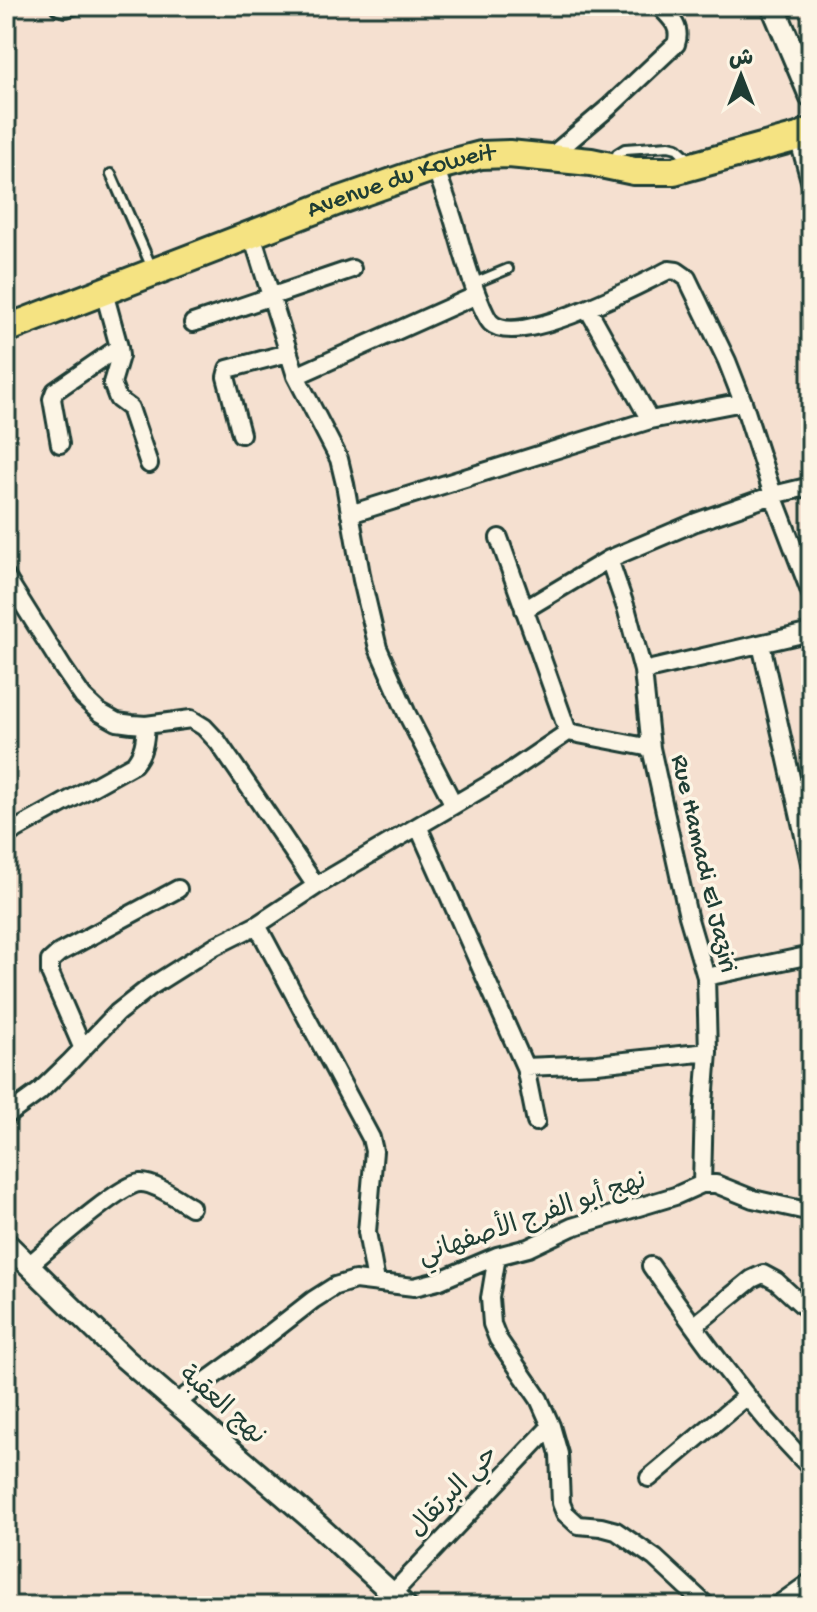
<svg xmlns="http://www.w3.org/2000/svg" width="817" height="1612" font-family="'Gochi Hand','Playpen Sans Arabic',sans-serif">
<rect width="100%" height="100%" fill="#f5e0d0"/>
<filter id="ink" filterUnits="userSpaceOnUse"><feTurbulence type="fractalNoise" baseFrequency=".0125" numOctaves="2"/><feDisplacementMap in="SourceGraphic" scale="16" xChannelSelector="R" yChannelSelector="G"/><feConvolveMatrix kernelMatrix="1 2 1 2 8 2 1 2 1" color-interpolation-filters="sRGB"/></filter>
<g filter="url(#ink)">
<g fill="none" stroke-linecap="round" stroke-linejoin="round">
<defs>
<path id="service" d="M613,163L617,154L625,149L669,146L677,148L691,161
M111,174L152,268
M472,284L508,269"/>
<path id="minor" d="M59,6L66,8L73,6
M798,137L811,184
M549,158L608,108L676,44C682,27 671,18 659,6
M435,167C442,186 449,205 455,225C463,253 470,280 482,307C484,311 487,319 491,323C518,349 639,285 669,270L677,271L687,278L727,361L743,402L773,495L811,594
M252,235L296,376L339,459L345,484L362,580L378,648L407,714L454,805
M104,292L119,347L120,356L112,383L118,399L130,408L149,464
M588,309L650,420
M193,323L352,269
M296,376L477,295
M241,434L226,377L228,369L288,353
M60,444L52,399L55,391L119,347
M350,514L650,420L743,402
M499,538L568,732
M609,559L627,611L643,671L651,748L688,916L706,977L708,1052L704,1103L702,1184
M6,577L63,668L83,697L99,712L117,722L132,724L146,725L191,719L204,727L218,742L258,800L316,886
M524,610L609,559L696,522L773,495L811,486
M761,644L811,867
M643,671L811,632
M418,826L525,1067L536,1122
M6,835L134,764C144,752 145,741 146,725
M257,925L371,1138L374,1151L367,1232L376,1282
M706,977L811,955
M83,1049L50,973V961L59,953L178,889
M525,1067L597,1064L708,1052
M6,1116L39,1092L69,1063L117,1013L150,987L215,946L257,925L316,886L505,775L568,732L651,748
M497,1256L490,1298L492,1324L498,1339L539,1399L551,1426L559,1454L561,1503L565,1513L578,1525L601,1527L616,1531L655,1558L707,1606
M29,1265C48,1249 120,1184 140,1183C155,1182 179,1200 191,1207
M651,1266C700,1336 750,1407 811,1468
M694,1326L752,1279L763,1274L776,1281L811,1313
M176,1403L245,1353L313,1300L335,1286L355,1280L414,1287L438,1281L497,1256L528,1248L572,1227L675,1196L702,1184H716L753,1199L811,1212
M649,1478L747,1396
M393,1593L551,1426"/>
<path id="tertiary" d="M6,1243L124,1358L310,1518L406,1606
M780,1606L811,1584"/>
<path id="secondary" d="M773,6L811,96"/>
<g id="primary">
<path id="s1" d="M6,329L338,201L435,167L481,155L509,154L591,162L634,171H674L798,137L811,131"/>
</g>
</defs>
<!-- service casing -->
<use href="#service" stroke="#1f3d34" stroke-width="14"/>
<!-- minor casing -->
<use href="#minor" stroke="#1f3d34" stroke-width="22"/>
<!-- tertiary casing -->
<use href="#tertiary" stroke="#1f3d34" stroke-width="26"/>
<!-- secondary casing -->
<use href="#secondary" stroke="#1f3d34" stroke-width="28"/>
<!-- primary casing -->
<use href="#primary" stroke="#1f3d34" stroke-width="32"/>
<!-- service -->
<use href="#service" stroke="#fcf5e5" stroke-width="8"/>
<!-- minor -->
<use href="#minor" stroke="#fcf5e5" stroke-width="16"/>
<!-- tertiary -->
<use href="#tertiary" stroke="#fcf5e5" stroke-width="20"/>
<!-- secondary -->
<use href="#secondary" stroke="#fcf5e5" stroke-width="22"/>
<!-- primary -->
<use href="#primary" stroke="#f5e382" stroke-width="26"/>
</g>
</g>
<g text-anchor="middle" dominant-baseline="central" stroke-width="7" stroke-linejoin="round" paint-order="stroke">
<!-- street labels -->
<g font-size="26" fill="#1f3d34" stroke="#fcf5e5">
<text stroke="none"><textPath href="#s1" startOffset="422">Avenue du Koweit</textPath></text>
<text transform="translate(702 864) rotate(77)">Rue Hamadi El Jaziri</text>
<text transform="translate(533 1220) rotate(-19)">نهج أبو الفرج الأصفهاني</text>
<text transform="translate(221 1407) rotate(41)">نهج العقبة</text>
<text transform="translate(455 1493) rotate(-46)">حي البرتقال</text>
</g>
</g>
<!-- margin -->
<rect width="817" height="1612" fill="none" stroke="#fcf5e5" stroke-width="32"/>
<rect x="16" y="16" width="785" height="1580" fill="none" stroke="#1f3d34" stroke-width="3" filter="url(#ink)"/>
<!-- north arrow -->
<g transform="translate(741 76)" stroke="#fcf5e5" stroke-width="6" paint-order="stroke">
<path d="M0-6L14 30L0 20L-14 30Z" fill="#1f3d34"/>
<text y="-12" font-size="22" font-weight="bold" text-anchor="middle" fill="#1f3d34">ش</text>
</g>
</svg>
